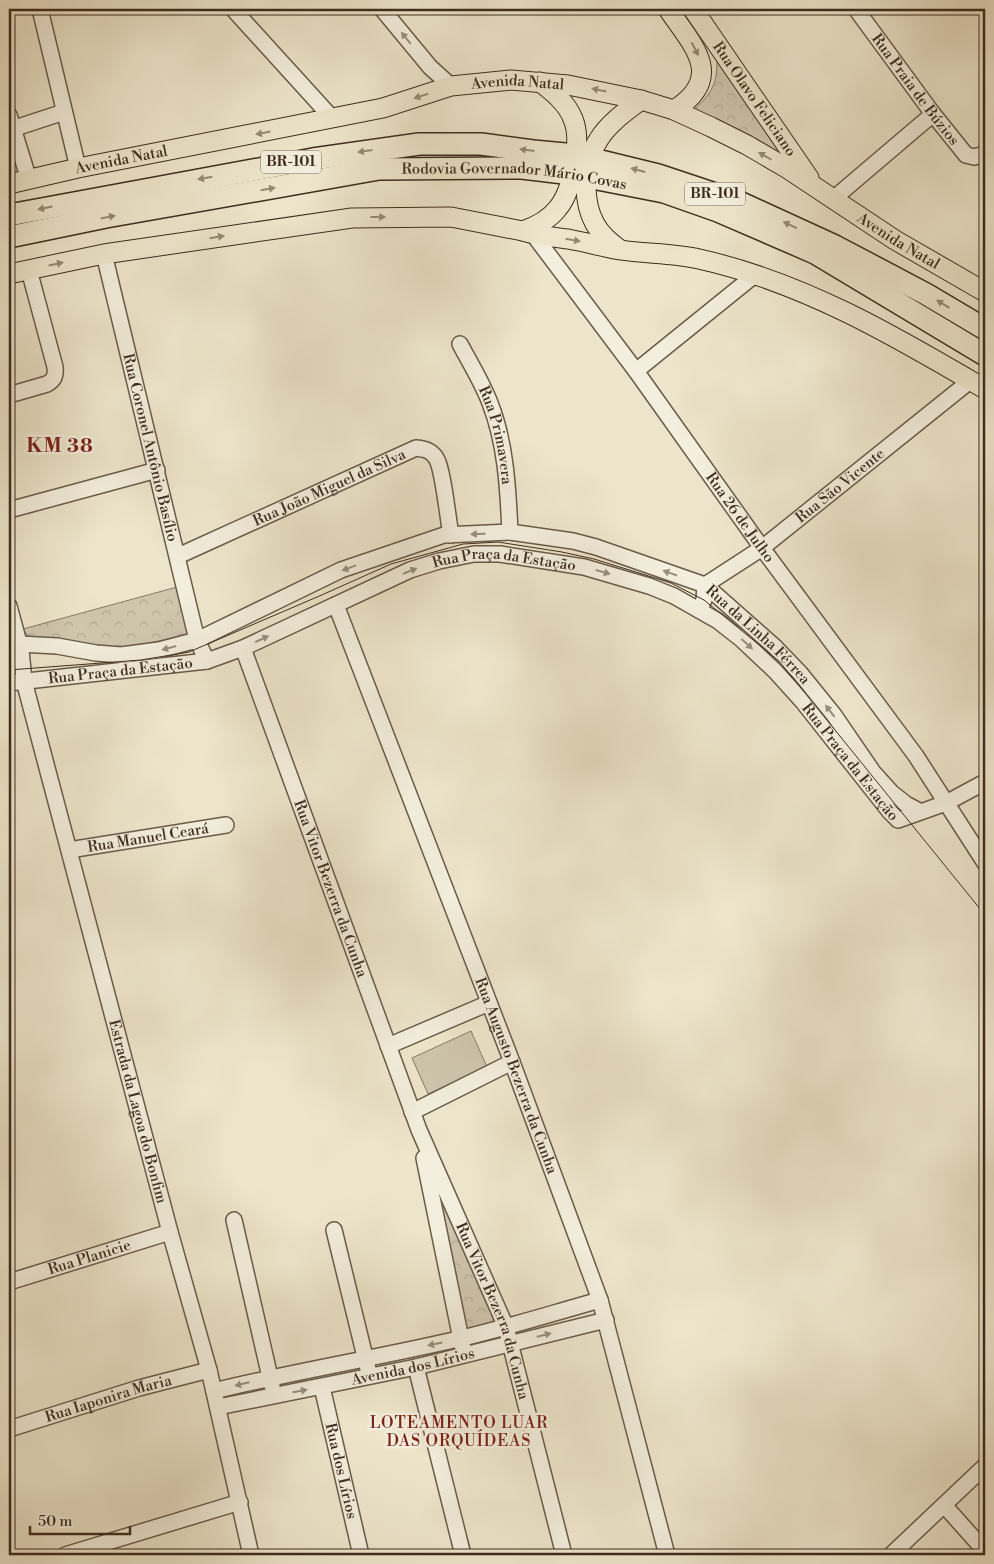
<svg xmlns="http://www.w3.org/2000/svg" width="994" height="1564" font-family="'Libre Bodoni',serif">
<defs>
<pattern id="forest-crowns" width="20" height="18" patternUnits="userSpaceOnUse" patternTransform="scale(1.25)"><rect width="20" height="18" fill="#cfc6ae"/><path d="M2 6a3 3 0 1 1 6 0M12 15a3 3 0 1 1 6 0" fill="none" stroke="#b3aa95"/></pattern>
</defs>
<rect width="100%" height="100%" fill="#ede5cb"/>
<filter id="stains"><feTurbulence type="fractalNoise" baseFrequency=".004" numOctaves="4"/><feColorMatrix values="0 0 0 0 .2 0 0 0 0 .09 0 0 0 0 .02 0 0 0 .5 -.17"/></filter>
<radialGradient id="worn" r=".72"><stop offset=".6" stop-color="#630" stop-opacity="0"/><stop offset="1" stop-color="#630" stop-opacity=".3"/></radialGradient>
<!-- forest -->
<path fill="url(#forest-crowns)" stroke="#867a66" d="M717,61L726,64L790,161L692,112C710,94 717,87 717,61Z
M177,587L189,634L141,645L112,650L33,639L27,635L23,629Z
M430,1167L495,1321L465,1329Z"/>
<!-- pitch -->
<path fill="#cfc6ae" stroke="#867a66" d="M471,1031L487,1067L428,1094L412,1058Z"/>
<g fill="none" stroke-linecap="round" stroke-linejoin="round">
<defs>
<g id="minor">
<path d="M40,9L78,168"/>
<path d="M233,9L333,119"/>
<path d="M382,9L430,67L451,86"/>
<path id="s1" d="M856,9L933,114L966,155L974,157L985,154"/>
<path d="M9,115L29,180"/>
<path d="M12,129L64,112"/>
<path d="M832,200L933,114"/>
<path id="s2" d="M533,234L636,371L762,548L916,756L985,863"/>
<path id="s3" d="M104,254L197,640L207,661"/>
<path id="s4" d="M460,344C470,363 482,382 490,403C506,444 508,489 510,532"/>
<path d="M636,371L756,274"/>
<path d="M9,395L47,384C54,380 56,376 55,367L29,270"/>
<path d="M9,510L157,470"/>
<path id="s5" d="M178,556L416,448C424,449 431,450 436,458C443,468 448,520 451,535"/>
<path id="s6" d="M336,605L512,1062L600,1300L667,1555"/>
<path id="s7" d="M9,606L21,650L24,681L170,1232L209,1370L251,1555"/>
<path id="s8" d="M699,610L704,600L705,585L762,548L970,381"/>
<path id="s9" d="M9,645L19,644L57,646L96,653L121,655L159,650L197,640L341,570L444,535L510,532L573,541L596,547L705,585L774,646L800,673L834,715L873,772L892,793L906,804L919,811"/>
<path id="s10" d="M243,648L419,1130L506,1327L564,1555"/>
<path id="s11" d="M9,683L207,661L243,648L410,570L439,561L474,554H500L584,567L649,586L674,596L718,621L741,639L775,671L803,702L890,812L898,820L946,803L985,782"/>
<path id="s12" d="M69,850L226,825"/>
<path d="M388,1046L489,1003"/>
<path d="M412,1112L512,1062"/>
<path d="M424,1158L463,1349"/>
<path d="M234,1220L272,1386"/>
<path d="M334,1230L368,1369"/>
<path id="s13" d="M9,1282L170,1232"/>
<path d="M416,1367L463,1555"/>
<path id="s14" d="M322,1387L361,1555"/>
<path d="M214,1391C295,1371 377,1358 458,1339C506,1328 553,1313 600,1300"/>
<path id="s15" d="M218,1407L416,1367L606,1320"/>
<path id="s16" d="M9,1429L139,1388L209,1370"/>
<path d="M944,1505L985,1551"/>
<path d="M65,1555L240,1502"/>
<path d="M891,1555L985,1466"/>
</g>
<g id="major">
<path d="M668,9C693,46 726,77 674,110"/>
<path id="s17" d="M693,9L809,178"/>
<path id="s18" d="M9,184L78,168L383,108L451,86L511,80L568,85L641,100L674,110L711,127L747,145L788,169L895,240L985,292"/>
<path d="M523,231C537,226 549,220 558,208C573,190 582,140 573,119C567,103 553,92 540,82"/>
<path d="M619,249C610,242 601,235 595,224C582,200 583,163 599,139C609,123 625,112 641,100"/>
<path d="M9,274L104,254L352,218L451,217L523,231C538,236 553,237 568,239C585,242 603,247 620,250C646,254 674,253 699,259C803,282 895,336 985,389"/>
</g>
<g id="highway">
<path d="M9,215L313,159L419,144H481L533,151L576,155L658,175L739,202L835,246L926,294L985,329"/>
<path id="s19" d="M9,237L106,217L379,169L522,168L572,174L664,192L718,211L815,253L985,355"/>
</g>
</defs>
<!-- minor casing -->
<use href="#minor" stroke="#695b49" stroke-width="18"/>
<!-- major casing -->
<use href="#major" stroke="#3d2d1e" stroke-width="21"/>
<!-- highway casing -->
<use href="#highway" stroke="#3d2d1e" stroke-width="24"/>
<!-- minor -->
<use href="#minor" stroke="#f3eedd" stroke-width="15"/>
<!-- major -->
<use href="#major" stroke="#ede5cb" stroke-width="19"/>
<!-- highway -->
<use href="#highway" stroke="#ede5cb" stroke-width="21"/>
<!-- tram -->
<path stroke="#3d2d1e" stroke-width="1" d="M9,670L141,660L189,652L324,594L391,564L463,544L498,542L562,552L594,559L671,583L704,600L779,661L985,915"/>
</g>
<!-- one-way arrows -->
<defs><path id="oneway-solid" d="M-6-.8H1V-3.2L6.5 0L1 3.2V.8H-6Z" transform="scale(1.25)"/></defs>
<g fill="#988e7e">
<use href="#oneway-solid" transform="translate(406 38) rotate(-129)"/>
<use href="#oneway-solid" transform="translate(478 534) rotate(178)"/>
<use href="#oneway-solid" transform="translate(349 568) rotate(160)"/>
<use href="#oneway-solid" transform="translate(410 571) rotate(-22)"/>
<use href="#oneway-solid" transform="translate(603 572) rotate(16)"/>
<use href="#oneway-solid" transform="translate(670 573) rotate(-161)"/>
<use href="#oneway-solid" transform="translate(262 639) rotate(-25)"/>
<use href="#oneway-solid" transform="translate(747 644) rotate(42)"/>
<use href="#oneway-solid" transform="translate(169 648) rotate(165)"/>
<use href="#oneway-solid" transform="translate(830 711) rotate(-128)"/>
<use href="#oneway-solid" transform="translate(544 1335) rotate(-14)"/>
<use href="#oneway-solid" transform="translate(435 1344) rotate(168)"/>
<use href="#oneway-solid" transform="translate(242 1384) rotate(166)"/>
<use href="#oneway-solid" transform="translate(300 1391) rotate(-10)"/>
</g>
<g fill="#958974">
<use href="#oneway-solid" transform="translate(695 49) rotate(63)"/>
<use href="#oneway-solid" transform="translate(599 90) rotate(-168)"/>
<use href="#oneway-solid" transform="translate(421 96) rotate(162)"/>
<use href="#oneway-solid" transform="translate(263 133) rotate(169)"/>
<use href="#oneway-solid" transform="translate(527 150) rotate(-173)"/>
<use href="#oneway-solid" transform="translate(365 151) rotate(172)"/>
<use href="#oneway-solid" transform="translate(765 156) rotate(-150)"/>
<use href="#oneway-solid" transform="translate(638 170) rotate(-165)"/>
<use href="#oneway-solid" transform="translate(205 178) rotate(170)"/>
<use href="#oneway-solid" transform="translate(268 189) rotate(-10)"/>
<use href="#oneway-solid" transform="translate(45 208) rotate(169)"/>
<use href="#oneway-solid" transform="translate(108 217) rotate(-11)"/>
<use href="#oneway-solid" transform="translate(378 217)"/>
<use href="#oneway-solid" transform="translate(790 225) rotate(-155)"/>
<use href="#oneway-solid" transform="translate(217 237) rotate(-9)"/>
<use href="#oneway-solid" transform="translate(573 240) rotate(10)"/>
<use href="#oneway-solid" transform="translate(56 264) rotate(-12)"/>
<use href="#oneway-solid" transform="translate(943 304) rotate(-149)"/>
</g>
<g text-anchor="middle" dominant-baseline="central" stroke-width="5" stroke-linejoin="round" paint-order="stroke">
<!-- shield labels -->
<g fill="#f3eedd" stroke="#746757" stroke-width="1">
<rect x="261" y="150.5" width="60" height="23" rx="4"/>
<rect x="685" y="182.5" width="60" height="23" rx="4"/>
</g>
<g font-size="14" font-weight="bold" fill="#3d2d1e">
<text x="291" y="162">BR-101</text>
<text x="715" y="194">BR-101</text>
</g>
<!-- street labels -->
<g font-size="15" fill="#3d2d1e" stroke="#f3eedd">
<text stroke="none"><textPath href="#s18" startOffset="520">Avenida Natal</textPath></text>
<text stroke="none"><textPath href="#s1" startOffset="100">Rua Praia de Búzios</textPath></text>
<text stroke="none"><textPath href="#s17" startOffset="109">Rua Olavo Feliciano</textPath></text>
<text stroke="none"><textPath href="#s18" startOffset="115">Avenida Natal</textPath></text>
<text stroke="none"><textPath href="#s19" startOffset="512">Rodovia Governador Mário Covas</textPath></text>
<text stroke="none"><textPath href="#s18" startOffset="940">Avenida Natal</textPath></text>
<text stroke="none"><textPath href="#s4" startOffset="99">Rua Primavera</textPath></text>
<text stroke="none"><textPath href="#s3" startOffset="199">Rua Coronel Antônio Basílio</textPath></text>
<text stroke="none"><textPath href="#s8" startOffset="194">Rua São Vicente</textPath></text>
<text stroke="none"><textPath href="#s5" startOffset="166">Rua João Miguel da Silva</textPath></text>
<text stroke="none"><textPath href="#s2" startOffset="351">Rua 26 de Julho</textPath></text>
<text stroke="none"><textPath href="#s11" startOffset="518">Rua Praça da Estação</textPath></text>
<text stroke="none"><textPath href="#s9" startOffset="801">Rua da Linha Férrea</textPath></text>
<text stroke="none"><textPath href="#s11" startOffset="112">Rua Praça da Estação</textPath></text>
<text stroke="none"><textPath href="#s11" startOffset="938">Rua Praça da Estação</textPath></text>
<text stroke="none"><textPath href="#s12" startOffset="80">Rua Manuel Ceará</textPath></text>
<text stroke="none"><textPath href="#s10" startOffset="256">Rua Vitor Bezerra da Cunha</textPath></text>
<text stroke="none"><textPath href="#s6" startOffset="504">Rua Augusto Bezerra da Cunha</textPath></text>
<text stroke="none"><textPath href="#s7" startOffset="522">Estrada da Lagoa do Bonfim</textPath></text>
<text stroke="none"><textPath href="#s13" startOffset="84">Rua Planicie</textPath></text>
<text stroke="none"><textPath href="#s10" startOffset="709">Rua Vitor Bezerra da Cunha</textPath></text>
<text stroke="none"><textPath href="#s15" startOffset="199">Avenida dos Lírios</textPath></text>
<text stroke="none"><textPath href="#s16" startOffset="104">Rua Iaponira Maria</textPath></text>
<text stroke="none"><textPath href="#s14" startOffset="86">Rua dos Lírios</textPath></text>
</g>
<!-- neighbourhood labels -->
<g font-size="16" letter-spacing="1" fill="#7a1f14" stroke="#f3eedd">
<text x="459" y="1423">LOTEAMENTO LUAR<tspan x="459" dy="18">DAS ORQUÍDEAS</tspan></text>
</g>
<!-- district labels -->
<g font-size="20" font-weight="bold" letter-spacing="1" fill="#7a1f14" stroke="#f3eedd">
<text x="60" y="446">KM 38</text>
</g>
</g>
<!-- margin -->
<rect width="994" height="1564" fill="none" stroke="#ede5cb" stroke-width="30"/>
<rect x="10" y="10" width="974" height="1544" fill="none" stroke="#3d2d1e" stroke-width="2.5"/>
<rect x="15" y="15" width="964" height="1534" fill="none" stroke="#3d2d1e"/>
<!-- scale -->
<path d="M30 1526v8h100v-8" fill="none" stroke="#3d2d1e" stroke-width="2.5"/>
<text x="38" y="1526" font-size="15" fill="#3d2d1e" stroke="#f3eedd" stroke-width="4" paint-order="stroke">50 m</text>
<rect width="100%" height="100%" filter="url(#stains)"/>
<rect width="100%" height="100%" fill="url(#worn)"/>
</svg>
